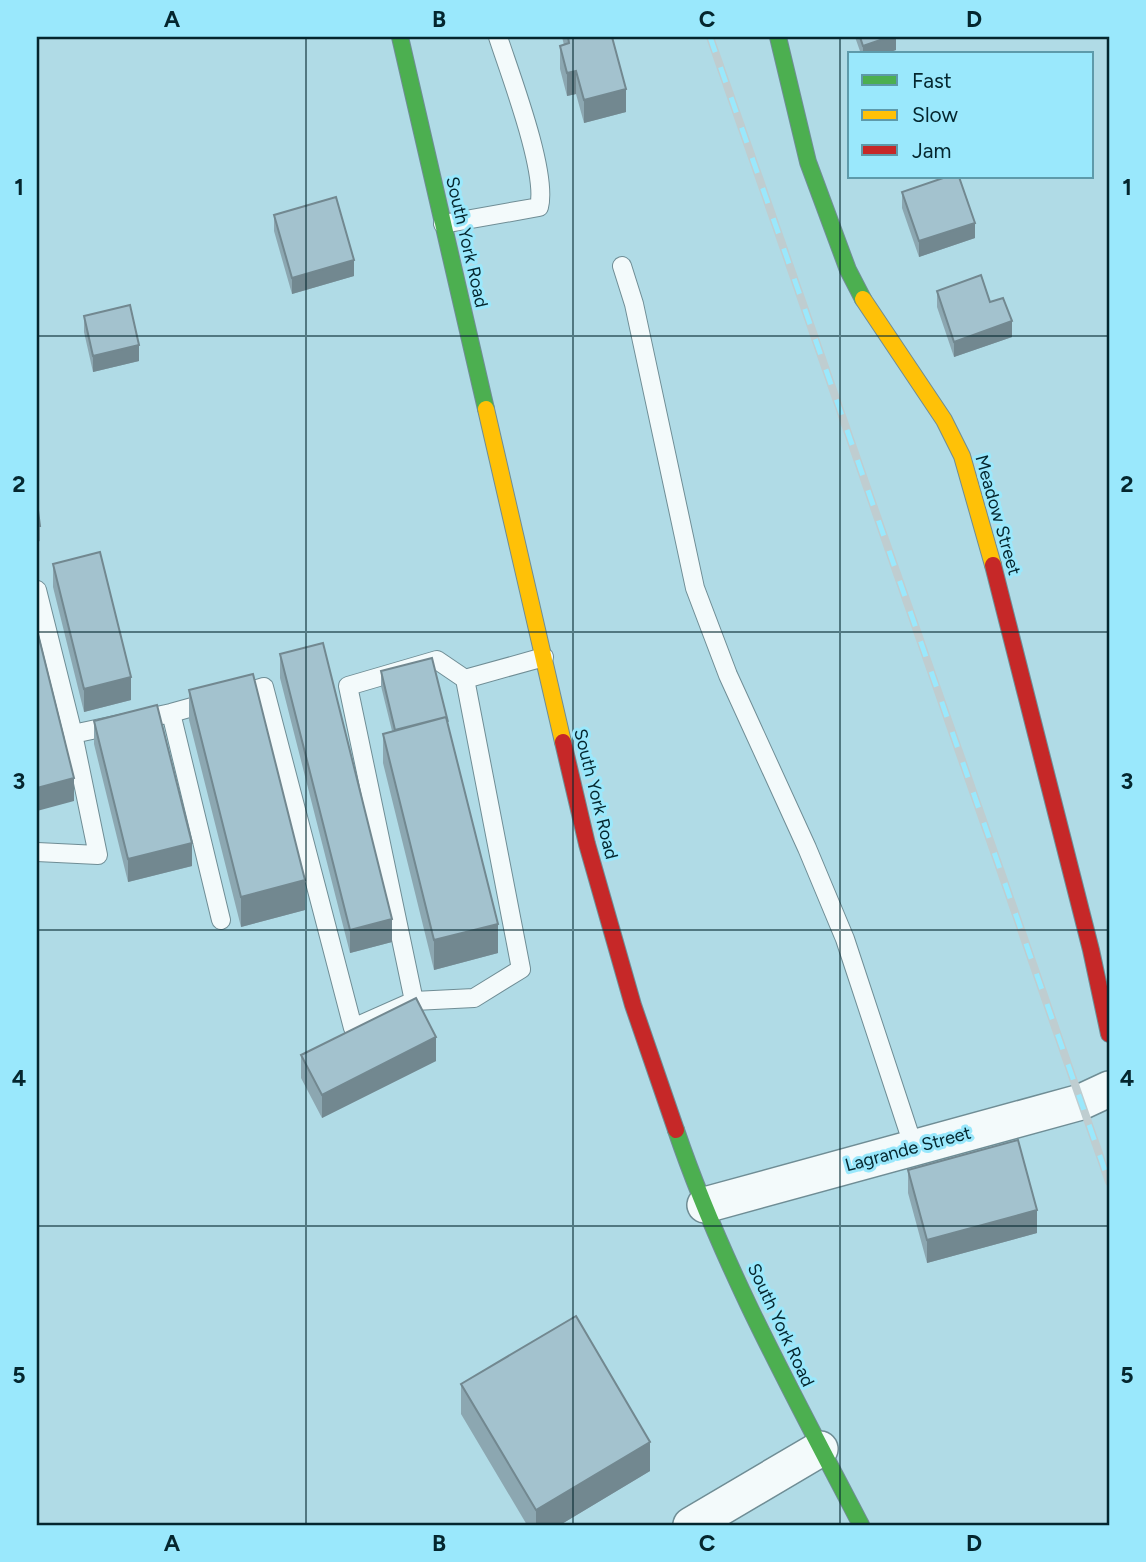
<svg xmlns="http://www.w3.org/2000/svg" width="1146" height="1562" font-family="Figtree,sans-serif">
<rect width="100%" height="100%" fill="#b0dbe6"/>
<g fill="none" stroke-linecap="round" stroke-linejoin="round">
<defs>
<path id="lane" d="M443,224L539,207C548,173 510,74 498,37
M622,266L634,304L695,588L728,675L807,848L845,939L914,1148
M37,590L73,734
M171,713L221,920
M37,852L98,855L73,734L171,713L264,687L353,1028L414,1001L474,998L521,969L465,679L544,657
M414,1001L348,686L437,660L465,679"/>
<path id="street" d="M705,1205L1081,1102L1109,1089
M691,1525L820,1449"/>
<path id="fast" d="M400,37L486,409
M778,37L808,162L848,270L863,299
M676,1130C723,1268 794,1396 861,1525"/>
<path id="slow" d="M863,299L944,420L962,456L993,565
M486,409L563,742"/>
<path id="jam" d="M993,565L1091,950L1109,1034
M563,742L587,844L633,1005L676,1130"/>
</defs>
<!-- lane casing -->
<use href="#lane" stroke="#6f8d95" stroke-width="20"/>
<!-- street casing -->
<use href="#street" stroke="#6f8d95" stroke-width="38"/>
<!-- fast casing -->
<use href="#fast" stroke="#6f8d95" stroke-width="18"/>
<!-- slow casing -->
<use href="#slow" stroke="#6f8d95" stroke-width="18"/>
<!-- jam casing -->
<use href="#jam" stroke="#6f8d95" stroke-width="18"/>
<!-- lane -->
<use href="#lane" stroke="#f3fafb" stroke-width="18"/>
<!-- street -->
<use href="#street" stroke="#f3fafb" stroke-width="35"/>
<!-- fast -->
<use href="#fast" stroke="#4caf50" stroke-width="16"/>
<!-- slow -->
<use href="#slow" stroke="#ffc107" stroke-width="16"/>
<!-- jam -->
<use href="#jam" stroke="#c62828" stroke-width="16"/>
<defs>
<path id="rail" d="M710,37L1109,1182"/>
</defs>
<!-- rail casing -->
<use href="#rail" stroke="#bfcdd0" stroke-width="8"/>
<!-- rail -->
<use href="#rail" stroke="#9ae8fc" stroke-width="5" stroke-dasharray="16" stroke-linecap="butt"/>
</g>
<!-- wall -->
<path fill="#8ca7b1" d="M562,37H612L626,112L584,123L576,94L567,96L560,69V46L564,45Z
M855,37H896V50L884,54H861Z
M902,192L975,238L919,257L902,208Z
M274,215L354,276L292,294L274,231Z
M937,291L990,302L1012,337L954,357L937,307Z
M84,316L139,361L93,372L84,332Z
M37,503L40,526V541L37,542Z
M53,564L131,700L84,712L53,587Z
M280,654L392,942L350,953L280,678Z
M381,671L498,953L434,970L383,763V734L392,731L381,686Z
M189,690L305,910L241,927L189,720Z
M94,721L192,866L128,882L94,744Z
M301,1055L436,1061L322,1118L301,1078Z
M908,1170L1037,1233L927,1263L908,1193Z
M461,1384L650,1471L560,1525H527L461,1414Z"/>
<!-- shaded-wall -->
<path fill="#728890" d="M889,37H896V50L884,54H863V46Z
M576,71V94L567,96V73Z
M626,89V112L584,123V100Z
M975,223V238L919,257V241Z
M354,260V276L292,294V278Z
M1012,321V337L954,357V342Z
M139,345V361L93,372V356Z
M131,677V700L84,712V689Z
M74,778V801L37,811V788Z
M192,843V866L128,882V859Z
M305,880V910L241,927V897Z
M392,919V942L350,953V930Z
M498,924V953L434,970V940Z
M436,1037V1061L322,1118V1095Z
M1037,1210V1233L927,1263V1240Z
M650,1442V1471L560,1525H536V1510Z"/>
<!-- building -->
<path fill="#a3c2ce" stroke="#728890" stroke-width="2" d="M568,37H612L626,89L584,100L576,71L567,73L560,46L569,43Z
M860,37H889L863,46Z
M946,177H959L975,223L919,241L902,192Z
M336,197L354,260L292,278L274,215Z
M981,275L990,302L1003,298L1012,321L954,342L937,291Z
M130,305L139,345L93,356L84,316Z
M37,503L40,526H37Z
M100,552L131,677L84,689L53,564Z
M37,630L74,778L37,788Z
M323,643L392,919L350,930L280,654Z
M432,658L448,722L446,717L395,730L381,671Z
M253,674L305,880L241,897L189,690Z
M157,705L192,843L128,859L94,721Z
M446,717L498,924L434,940L383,734Z
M416,998L436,1037L322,1095L301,1055Z
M1018,1140L1037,1210L927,1240L908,1170Z
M576,1316L650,1442L536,1510L461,1384Z"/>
<!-- grid -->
<path fill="none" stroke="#04262e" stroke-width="2" stroke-opacity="0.55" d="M306,37V1525M573,37V1525M840,37V1525M37,336H1109M37,632H1109M37,930H1109M37,1226H1109"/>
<g text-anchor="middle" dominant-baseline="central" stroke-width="6" stroke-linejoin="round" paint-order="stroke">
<!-- street labels -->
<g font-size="18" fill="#04262e" stroke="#9ae8fc">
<text transform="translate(467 242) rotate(77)">South York Road</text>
<text transform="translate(998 515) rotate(74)">Meadow Street</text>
<text transform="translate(596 794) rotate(76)">South York Road</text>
<text transform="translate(908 1149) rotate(-15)">Lagrande Street</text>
<text transform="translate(781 1325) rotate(65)">South York Road</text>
</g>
</g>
<!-- border -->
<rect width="1146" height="1562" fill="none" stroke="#9ae8fc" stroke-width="77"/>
<!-- legend -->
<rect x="848" y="52" width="245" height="126" fill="#9ae8fc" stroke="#5e9aaa" stroke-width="2"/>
<rect x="862" y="75" width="35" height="10" fill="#4caf50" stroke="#5e9aaa" stroke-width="2"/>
<text x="912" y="88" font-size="21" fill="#04262e">Fast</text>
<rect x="862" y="110" width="35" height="10" fill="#ffc107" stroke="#5e9aaa" stroke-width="2"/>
<text x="912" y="122" font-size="21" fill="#04262e">Slow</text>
<rect x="862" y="145" width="35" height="10" fill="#c62828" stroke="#5e9aaa" stroke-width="2"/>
<text x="912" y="158" font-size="21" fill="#04262e">Jam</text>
<rect x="38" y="38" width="1070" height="1486" fill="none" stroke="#04262e" stroke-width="2.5"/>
<g font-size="23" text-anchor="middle" font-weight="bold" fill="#04262e">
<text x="172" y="27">A</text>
<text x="439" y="27">B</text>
<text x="707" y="27">C</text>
<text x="974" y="27">D</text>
<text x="19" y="195">1</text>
<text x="1127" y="195">1</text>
<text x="19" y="492">2</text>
<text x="1127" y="492">2</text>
<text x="19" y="789">3</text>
<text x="1127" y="789">3</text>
<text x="19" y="1086">4</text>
<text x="1127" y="1086">4</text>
<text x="19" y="1383">5</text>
<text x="1127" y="1383">5</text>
<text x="172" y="1551">A</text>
<text x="439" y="1551">B</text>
<text x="707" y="1551">C</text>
<text x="974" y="1551">D</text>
</g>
</svg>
